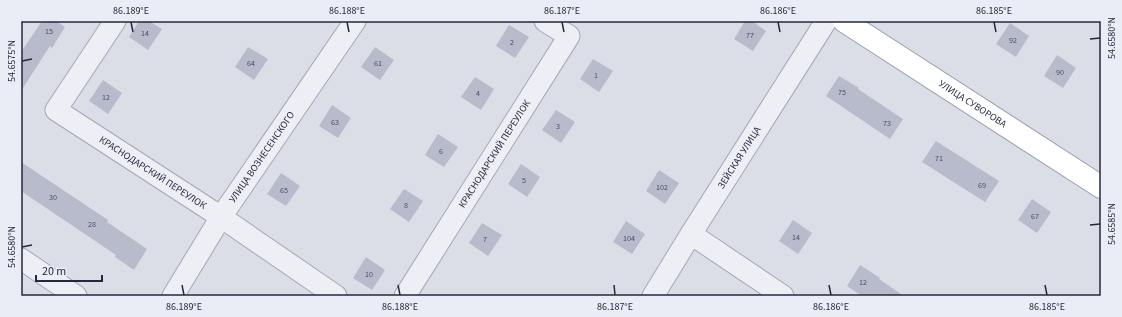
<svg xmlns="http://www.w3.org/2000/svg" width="1122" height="317" font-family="'Source Sans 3',sans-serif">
<rect width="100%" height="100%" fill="#dbdee7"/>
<!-- building -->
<path fill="#b8bbcb" d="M42,21H56L65,27L52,48L50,46L21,91V52Z
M139,21H149L162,29L148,50L129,37Z
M745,21H752L766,31L753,51L734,39Z
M1010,23L1029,36L1016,57L996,44Z
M509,25L529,37L515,58L496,46Z
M248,47L268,59L254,80L235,67Z
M375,47L394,60L380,80L361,67Z
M1057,55L1076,68L1063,88L1044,76Z
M593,59L613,71L599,92L580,79Z
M839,76L859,88L858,89L903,119L890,139L826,96Z
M475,77L494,89L481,110L461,97Z
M103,80L122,93L108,114L89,101Z
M332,105L351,118L338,138L319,126Z
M556,110L575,122L561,143L542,130Z
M438,134L458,147L444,167L425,155Z
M936,141L999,181L985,202L922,162Z
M21,162L108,220L107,222L147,249L134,270L115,257L116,255L21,191Z
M521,164L540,177L527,197L508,184Z
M659,170L679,183L665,204L646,191Z
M281,173L300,186L286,206L267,194Z
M404,189L423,201L409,222L390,209Z
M1032,199L1051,212L1037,233L1018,220Z
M793,220L812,233L798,254L779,241Z
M626,221L645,234L632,254L613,242Z
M482,223L502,235L488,256L469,243Z
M366,257L385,270L372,290L353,278Z
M860,265L880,278L879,279L904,296H862L847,286Z"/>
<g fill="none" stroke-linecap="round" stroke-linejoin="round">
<defs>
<g id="street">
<path id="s1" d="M115,21L56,110L221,217L336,296"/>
<path d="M691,234L783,296"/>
<path d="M21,259L76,296"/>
<path id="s2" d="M173,296L221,217L355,21"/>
<path id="s3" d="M405,296L569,36L545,21"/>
<path id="s4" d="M653,296L691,234L826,21"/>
</g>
<g id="primary">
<path id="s5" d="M844,21L1101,187"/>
</g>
</defs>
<!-- street casing -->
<use href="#street" stroke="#a4a7b5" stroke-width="23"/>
<!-- primary casing -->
<use href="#primary" stroke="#999fb4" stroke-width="24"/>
<!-- street -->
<use href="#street" stroke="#eeeff5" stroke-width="21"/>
<!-- primary -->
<use href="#primary" stroke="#fff" stroke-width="22"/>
</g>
<!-- ticks -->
<path fill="none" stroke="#24283f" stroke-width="1.5" d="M131,22L133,32M347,22L349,32M562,22L564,32M778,22L780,32M994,22L996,32M1090,39L1100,38M22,61L32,59M1090,225L1100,224M22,247L32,245M182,285L184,295M398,285L400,295M614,285L615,295M829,285L831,295M1045,285L1047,295"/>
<g text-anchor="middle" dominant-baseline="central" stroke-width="3.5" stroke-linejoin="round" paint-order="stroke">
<!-- number labels -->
<g font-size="8" fill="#494d62">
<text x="49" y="31">15</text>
<text x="145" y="33">14</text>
<text x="750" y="35">77</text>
<text x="1013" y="40">92</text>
<text x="512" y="42">2</text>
<text x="251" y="63">64</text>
<text x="378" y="63">61</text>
<text x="1060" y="72">90</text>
<text x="596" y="75">1</text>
<text x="842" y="92">75</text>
<text x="478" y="93">4</text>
<text x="106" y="97">12</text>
<text x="335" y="122">63</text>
<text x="887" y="123">73</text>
<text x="558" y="126">3</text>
<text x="441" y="151">6</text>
<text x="939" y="158">71</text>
<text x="524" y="180">5</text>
<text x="982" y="185">69</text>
<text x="662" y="187">102</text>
<text x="284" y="190">65</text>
<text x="53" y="197">30</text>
<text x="406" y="205">8</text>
<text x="1035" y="216">67</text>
<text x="92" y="224">28</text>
<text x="796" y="237">14</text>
<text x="629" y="238">104</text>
<text x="485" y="239">7</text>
<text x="369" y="274">10</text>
<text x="863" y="282">12</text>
</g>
<!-- street labels -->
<g font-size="10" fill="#24283f" stroke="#eaedf5">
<text stroke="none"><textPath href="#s5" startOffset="153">УЛИЦА СУВОРОВА</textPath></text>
<text stroke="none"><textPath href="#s3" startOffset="168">КРАСНОДАРСКИЙ ПЕРЕУЛОК</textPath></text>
<text stroke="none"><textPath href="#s2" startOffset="165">УЛИЦА ВОЗНЕСЕНСКОГО</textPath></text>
<text stroke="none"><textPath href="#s4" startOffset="163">ЗЕЙСКАЯ УЛИЦА</textPath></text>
<text stroke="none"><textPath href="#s1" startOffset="222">КРАСНОДАРСКИЙ ПЕРЕУЛОК</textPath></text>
</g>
</g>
<!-- border -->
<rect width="1122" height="317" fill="none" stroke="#eaedf5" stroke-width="44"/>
<!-- scale -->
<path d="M36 275v6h66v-6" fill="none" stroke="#24283f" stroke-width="2"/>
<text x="42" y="275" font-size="12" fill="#24283f" stroke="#eaedf5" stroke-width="3" paint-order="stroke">20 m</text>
<rect x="22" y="22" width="1078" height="273" fill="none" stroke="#24283f" stroke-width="1.5"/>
<g font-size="10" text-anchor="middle" fill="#24283f">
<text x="131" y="14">86.189°E</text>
<text x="347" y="14">86.188°E</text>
<text x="562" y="14">86.187°E</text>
<text x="778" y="14">86.186°E</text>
<text x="994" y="14">86.185°E</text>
<text transform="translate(1111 38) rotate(-90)" y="4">54.6580°N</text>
<text transform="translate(11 61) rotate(-90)" y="4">54.6575°N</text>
<text transform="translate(1111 224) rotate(-90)" y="4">54.6585°N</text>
<text transform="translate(11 247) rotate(-90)" y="4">54.6580°N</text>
<text x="184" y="310">86.189°E</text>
<text x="400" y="310">86.188°E</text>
<text x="615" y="310">86.187°E</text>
<text x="831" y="310">86.186°E</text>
<text x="1047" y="310">86.185°E</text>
</g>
</svg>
